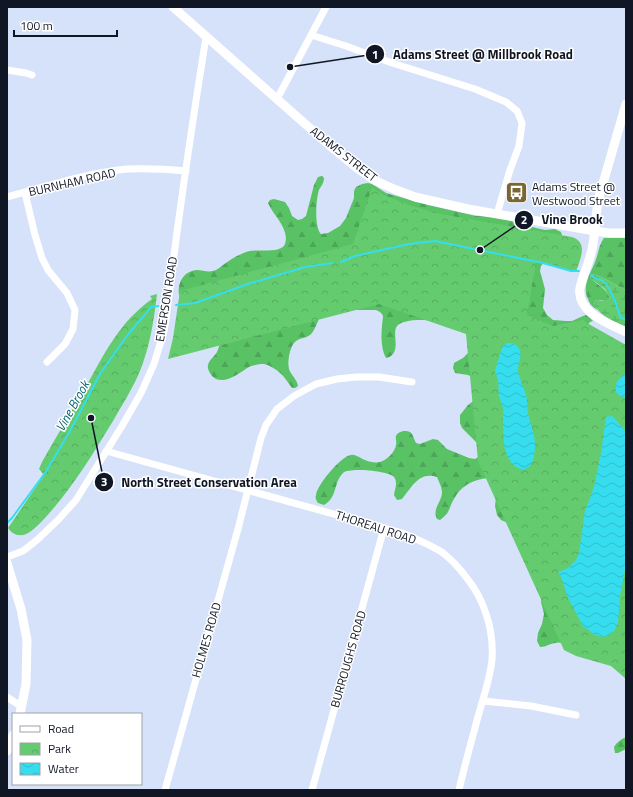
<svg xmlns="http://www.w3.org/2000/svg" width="633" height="797" font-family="'Titillium Web',sans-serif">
<defs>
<pattern id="forest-firs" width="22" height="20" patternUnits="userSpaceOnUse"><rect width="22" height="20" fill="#59c264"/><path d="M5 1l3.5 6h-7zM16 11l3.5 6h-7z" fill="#4ca657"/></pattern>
<pattern id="wetland-marsh" width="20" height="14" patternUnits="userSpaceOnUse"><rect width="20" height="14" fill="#65cb6f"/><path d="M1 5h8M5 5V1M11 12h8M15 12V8" fill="none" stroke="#57ae60"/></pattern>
<pattern id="park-crowns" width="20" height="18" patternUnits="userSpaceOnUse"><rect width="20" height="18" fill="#65cb6f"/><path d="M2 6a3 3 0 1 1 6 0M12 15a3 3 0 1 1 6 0" fill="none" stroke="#57ae60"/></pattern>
<pattern id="water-waves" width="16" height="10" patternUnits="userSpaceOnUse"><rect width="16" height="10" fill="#36ddef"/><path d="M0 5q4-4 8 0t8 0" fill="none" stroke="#2fbdcd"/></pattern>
</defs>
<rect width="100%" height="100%" fill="#d6e2fa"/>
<!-- forest -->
<path fill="url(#forest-firs)" d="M322,176L324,178C324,183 321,186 319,190C316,199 314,227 321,234L328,233L340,226L346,218L354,198V191L356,187L362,184L368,183L372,184L386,193L428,205L476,216L498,217L510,219L536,228L545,230L555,229L561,232L562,235L559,245L541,266L540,271L545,289L543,308L547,315L553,320L566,321H572L583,316L586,315L590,318L593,321L590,322L586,327L562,643C560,643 558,642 556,643C550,643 547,647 540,647L537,641L538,633L542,624L544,614L541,602L542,591L508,523L501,520L497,515L495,506L496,497L488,478C474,479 460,486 454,499C448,509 451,512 440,520L437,519C432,509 441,503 442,493C442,487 439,482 437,477C419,471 412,487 402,499L397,500L394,495C395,489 398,482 394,477C389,471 349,467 343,473C333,483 338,497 324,505L318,503C316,500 315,498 316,495C317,485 341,456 351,455C356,454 361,459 365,460C369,462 376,463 380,462C387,460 395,452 396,445C397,442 395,438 396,436C398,431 406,430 410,432C413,434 414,439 416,443L420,444L433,439L438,440L447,449L469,458L475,459L480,456L478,444L462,428L460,423V415L468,405L476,399L472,377L468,375L455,373L453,368L454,363L463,358L469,352C469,344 469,337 464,331C455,321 407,315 397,326C391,333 403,354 386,358C381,349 381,335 382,326C382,323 383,319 383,316C382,313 379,311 376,310H347L319,319C317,323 315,329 312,333C307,339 300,337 295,342C290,346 287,362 289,369C291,375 297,379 298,386L295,388H292C288,383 285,377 280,373C276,369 269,365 264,364C259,364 253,365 249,367C239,373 223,387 212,376C210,373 207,369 208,365C209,360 214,357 217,352C218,350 219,346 220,344C211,333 201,322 192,312C188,308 182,303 180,298C176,288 181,274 192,271C199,268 206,273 213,271C217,270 220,267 223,265C231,259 241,253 250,251C258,249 281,254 285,244C290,229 273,215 268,203L270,200L274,199L285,202L289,208L292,216L298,220L302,219L306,216L314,185L318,177Z
M604,238H626V290C614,285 605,277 592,274L590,277C597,286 605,286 610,298L609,300L606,301L597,300L594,303L598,310C592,307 590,304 588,299C581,285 592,272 596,259C599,251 599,245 604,238Z
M626,737V749L618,753H615L614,747C617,742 621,739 626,737Z"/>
<!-- wetland -->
<path fill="url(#wetland-marsh)" d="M592,274C605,277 614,285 626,290V327C614,321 596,315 594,301L595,299L601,301L609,300L610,298L605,289L591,279L590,277Z"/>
<!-- park -->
<path fill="url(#park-crowns)" d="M372,188L384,195L409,205L435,213L572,237C589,243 580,259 576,272L536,262L527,315L553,326L583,320L587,323L626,345V679L611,666L576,656L564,650L478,461L466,334L379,304L168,359L173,338L180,291L353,244Z
M157,294C154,320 150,346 140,371C133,388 122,405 113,421C91,457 73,487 45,518C40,523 33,531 26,534C19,537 12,534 8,528L44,475L39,469L42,462C57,435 73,409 88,383C107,349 120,322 152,299L150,296Z"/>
<!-- water -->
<path fill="url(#water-waves)" d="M508,343C514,343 518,345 520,351C522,358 517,365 518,372C520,380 524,388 526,395C528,401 527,408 528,414C530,421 532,428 534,435C536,446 536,467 523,470C501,463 504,438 503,420C502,416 504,412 503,408C502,404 500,400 499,396C498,391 499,386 498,381C498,378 496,375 495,372C495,370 502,348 503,346C505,344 506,344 508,343Z
M626,373V398L620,396L616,392C615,381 618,380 626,373Z
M612,416L615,419L626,432V565L620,596L618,623L614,631L608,635L603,637L595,635L583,626L568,598L561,577L558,572L568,568L576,560L579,553L585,511L594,487L601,453L606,417Z"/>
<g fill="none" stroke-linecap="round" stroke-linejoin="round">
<!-- stream -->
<path stroke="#36ddef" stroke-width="2" d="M341,262L355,256L409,244L435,241L543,263L571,271H579
M591,275C593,277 595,278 597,279C600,280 600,279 603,281C610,286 618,308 620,317L626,320
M176,305L195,303L248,284L305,267L332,263
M7,523L12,518L45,473L70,431L100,374L126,337L151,307L159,306"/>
<!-- street -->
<path stroke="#fff" stroke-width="7" d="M311,35L346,46L392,63L475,89L506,102L517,111L522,123L519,146L510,170L497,214
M7,70L26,73L32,75
M277,99L326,7
M25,193L35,235L42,258L48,270L67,293L75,310L73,329L65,344L47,362
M7,197C46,187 86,173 127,169C147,168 166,169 186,171
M106,451L402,533C416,539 431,545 443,553C452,560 460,569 466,577C485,600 494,631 492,660C490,678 484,696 479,713C472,739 465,764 459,790
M7,557L23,551L37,540L58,520L76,500L122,426L141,393L154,364L164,331L166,320C177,225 191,131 206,37
M7,697L22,707
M483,701L531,706L576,715
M165,790L238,529L261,438L266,425L277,409L294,396L316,384L337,379L356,377H379L412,382
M312,790L384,528"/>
<!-- secondary -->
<path stroke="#fff" stroke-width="9" d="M173,7L329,145L357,168L376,181L394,189L415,197L468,209L595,231L609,233H626
M626,104L599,197C595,214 596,232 592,249C589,263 583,275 580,288C576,312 609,324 626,332
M7,563L21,609L27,640L26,684L20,714
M7,751L13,735"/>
</g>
<!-- icons -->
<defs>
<symbol id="bus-square" viewBox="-11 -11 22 22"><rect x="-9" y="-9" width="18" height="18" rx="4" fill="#7a6534" stroke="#fff"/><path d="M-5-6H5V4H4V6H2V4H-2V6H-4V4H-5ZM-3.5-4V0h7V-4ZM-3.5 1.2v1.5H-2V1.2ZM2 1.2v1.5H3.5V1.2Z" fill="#fff"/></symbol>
</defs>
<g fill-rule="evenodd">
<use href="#bus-square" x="504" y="180" width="25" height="25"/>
</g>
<g text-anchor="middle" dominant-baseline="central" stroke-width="3" stroke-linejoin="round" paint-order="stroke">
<!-- street labels -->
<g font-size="12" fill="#101624" stroke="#fff">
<text transform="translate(344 154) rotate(38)">ADAMS STREET</text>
<text transform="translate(72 182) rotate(-13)">BURNHAM ROAD</text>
<text transform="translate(166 299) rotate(-81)">EMERSON ROAD</text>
<text transform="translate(376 527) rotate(18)">THOREAU ROAD</text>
<text transform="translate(206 640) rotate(-74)">HOLMES ROAD</text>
<text transform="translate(348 659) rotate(-74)">BURROUGHS ROAD</text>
</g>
<!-- poi labels -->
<g font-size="12" fill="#101624" stroke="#fff" text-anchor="start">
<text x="532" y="186">Adams Street @<tspan x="532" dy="14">Westwood Street</tspan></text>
</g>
<!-- water labels -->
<g font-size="13" font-style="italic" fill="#00626b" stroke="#fff">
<text transform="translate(72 406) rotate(-61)">Vine Brook</text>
</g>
</g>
<!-- callouts -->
<path fill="none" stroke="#101624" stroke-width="1.5" d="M290 67L375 54M480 250L524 220M91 418L104 482"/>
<g fill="#101624" stroke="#fff" stroke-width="1.5">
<circle cx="290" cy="67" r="4"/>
<circle cx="480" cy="250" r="4"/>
<circle cx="91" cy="418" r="4"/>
<circle cx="375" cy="54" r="10"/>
<circle cx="524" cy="220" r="10"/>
<circle cx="104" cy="482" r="10"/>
</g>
<g font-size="12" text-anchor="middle" font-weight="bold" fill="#fff">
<text x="375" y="59">1</text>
<text x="524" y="224">2</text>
<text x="104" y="486">3</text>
</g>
<g font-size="13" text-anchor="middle" font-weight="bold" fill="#101624" stroke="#fff" stroke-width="3" stroke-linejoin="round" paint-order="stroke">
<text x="483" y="59">Adams Street @ Millbrook Road</text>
<text x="572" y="224">Vine Brook</text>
<text x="209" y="487">North Street Conservation Area</text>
</g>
<!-- border -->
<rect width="633" height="797" fill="none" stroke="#101624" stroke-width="16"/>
<!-- legend -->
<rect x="12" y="713" width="130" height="72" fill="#ffffff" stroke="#9fa2a7"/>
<rect x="20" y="726" width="20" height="6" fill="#ffffff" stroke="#9fa2a7"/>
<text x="48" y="733" font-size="12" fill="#101624">Road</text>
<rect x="20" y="743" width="20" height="12" fill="url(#park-crowns)" stroke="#9fa2a7"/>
<text x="48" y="753" font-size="12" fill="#101624">Park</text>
<rect x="20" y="763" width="20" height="12" fill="url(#water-waves)" stroke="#9fa2a7"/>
<text x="48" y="773" font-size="12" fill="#101624">Water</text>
<!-- scale -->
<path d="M14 30v6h103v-6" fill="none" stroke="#101624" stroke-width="2"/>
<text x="20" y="30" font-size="12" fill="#101624" stroke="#ffffff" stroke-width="3" paint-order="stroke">100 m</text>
</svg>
